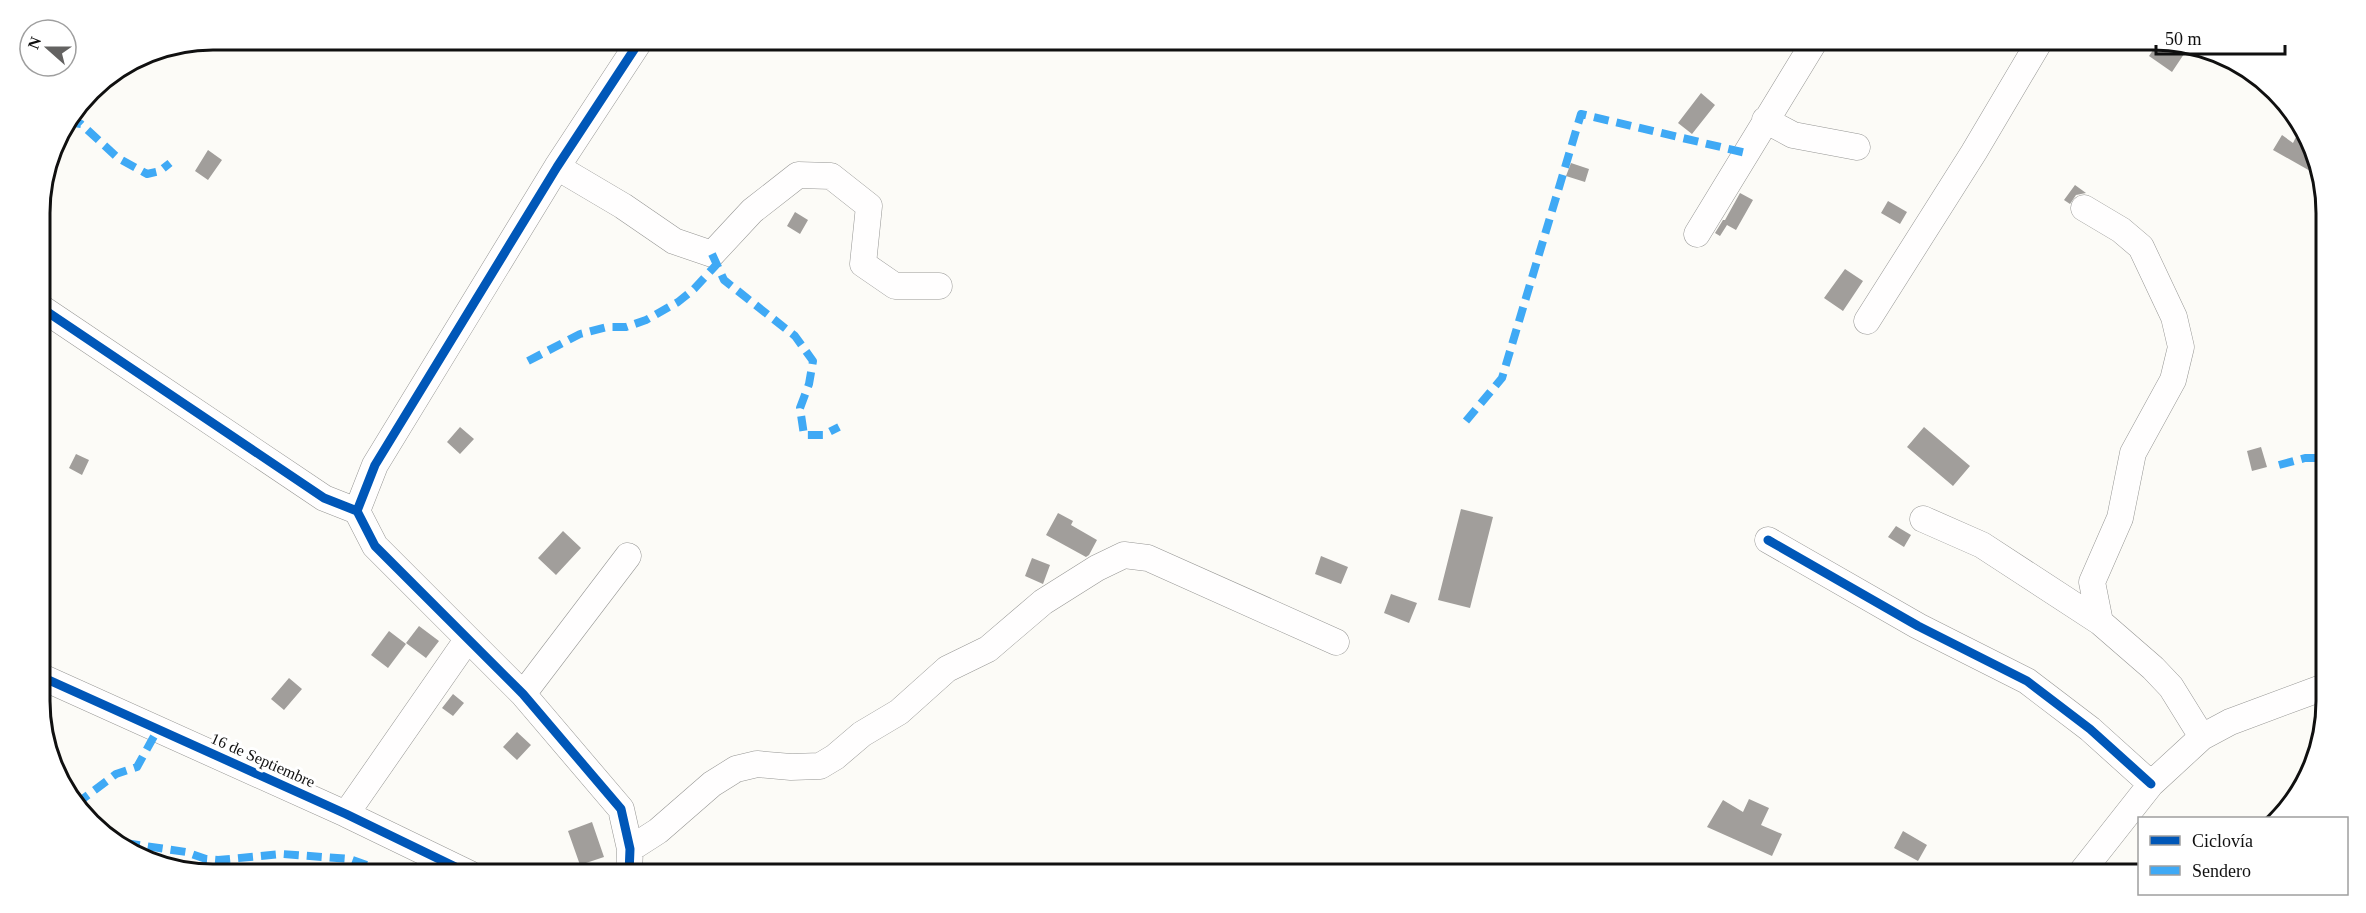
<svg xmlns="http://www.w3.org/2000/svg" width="2366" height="913" font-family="Georgia,serif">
<rect width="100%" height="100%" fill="#fcfbf7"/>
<!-- building -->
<path fill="#a19e9b" d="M2160,40L2190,45L2172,72L2149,56Z
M1701,93L1715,105L1692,134L1678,123Z
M2299,131L2319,176L2273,150L2282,135L2293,143Z
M208,150L222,160L208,180L195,171Z
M1571,163L1589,169L1585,182L1566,176Z
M2075,185L2086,193L2076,195L2070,204L2064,200Z
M1740,193L1753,200L1736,230L1727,225L1720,236L1715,233L1723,220H1725Z
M1888,201L1907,212L1900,224L1881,213Z
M795,212L808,220L800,234L787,226Z
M1845,269L1863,281L1843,311L1824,298Z
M460,427L474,439L460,454L447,442Z
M1924,427L1970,466L1953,486L1907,447Z
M2261,447L2267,467L2252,471L2247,451Z
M76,454L89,460L82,475L69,468Z
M1461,509L1493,517L1470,608L1438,600Z
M1058,513L1073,521L1071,525L1097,540L1089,555L1086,557L1046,535Z
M1896,526L1911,535L1904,547L1888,537Z
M563,531L581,548L556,575L538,558Z
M1321,556L1348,567L1341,584L1315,574Z
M1032,558L1050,565L1043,584L1025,576Z
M1391,594L1417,603L1409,623L1384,613Z
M419,626L439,641L426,658L406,643Z
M389,631L406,644L388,668L371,655Z
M289,678L302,689L284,710L271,699Z
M453,694L464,703L453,716L442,708Z
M517,732L531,745L517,760L503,747Z
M1749,799L1769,808L1761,825L1782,834L1772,856L1707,827L1723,800L1743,812Z
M592,822L604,857L580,865L568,831Z
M1903,831L1927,845L1918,861L1894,848Z"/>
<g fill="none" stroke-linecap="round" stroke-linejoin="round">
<defs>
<path id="minor" d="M1765,120L1793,135L1857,147
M557,167L623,206L674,241L712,254L752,211L798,175L831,176L869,206L863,264L895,286H939
M2084,208L2121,230L2141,247L2174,317L2181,347L2173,380L2133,453L2120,518L2092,582L2100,622
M1697,234L1816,39
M40,307L324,498L357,511L375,546L523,694L621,809L630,849L629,874
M1867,321L1974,152L2041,39
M357,511L375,465L557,167L641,39
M1923,519L1982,545L2100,622L2153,668L2171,687L2202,737
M1768,540L1918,626L2027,681L2090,729L2151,784
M42,677L346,814L470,874
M523,694L628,556
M346,814L467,640
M630,849L658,831L712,784L736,769L757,764L791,767L820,766L835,757L862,734L899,712L947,669L988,649L1043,602L1097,568L1124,555L1148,558L1336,642
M2080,874L2151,784L2202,737L2230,722L2327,686"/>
</defs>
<!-- minor casing -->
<use href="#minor" stroke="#969694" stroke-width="27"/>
<!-- minor -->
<use href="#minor" stroke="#fffefe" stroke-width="26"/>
<!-- quiet -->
<path stroke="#3fa9f5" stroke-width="8" stroke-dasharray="15 8" stroke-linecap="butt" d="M67,122L81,124L118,158L147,174L160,171L170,163
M712,254L724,280L795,336L813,361L809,384L800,408L804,435H823L839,427
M528,361L580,334L607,327H626L646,320L678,302L694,289L717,264
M1466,421L1502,378L1581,114L1746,153
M2279,465L2305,458H2326
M76,804L116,774L137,767L158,729
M125,843L186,852L206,859L218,860L282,854L350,859L391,874"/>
<defs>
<path id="cycleway" d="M40,307L324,498L357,511L375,546L523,694L621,809L630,849L629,874
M357,511L375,465L557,167L641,39
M1768,540L1918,626L2027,681L2090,729L2151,784
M42,677L346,814L470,874"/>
</defs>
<!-- cycleway casing -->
<use href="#cycleway" stroke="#fff" stroke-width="13"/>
<!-- cycleway -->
<use href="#cycleway" stroke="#0057b8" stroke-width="9"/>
</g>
<g text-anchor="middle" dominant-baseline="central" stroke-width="6" stroke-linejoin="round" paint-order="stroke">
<!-- street labels -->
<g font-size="16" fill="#101010" stroke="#fff">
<text transform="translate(263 760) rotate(24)">16 de Septiembre</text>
</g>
</g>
<!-- crop -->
<path d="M0 0H2366V913H0ZM213 50H2153A163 163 0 0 1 2316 213V701A163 163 0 0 1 2153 864H213A163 163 0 0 1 50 701V213A163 163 0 0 1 213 50Z" fill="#fff" fill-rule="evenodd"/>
<path fill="none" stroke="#101010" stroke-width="3" d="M213 50H2153A163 163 0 0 1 2316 213V701A163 163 0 0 1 2153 864H213A163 163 0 0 1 50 701V213A163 163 0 0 1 213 50Z"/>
<!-- legend -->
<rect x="2138" y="817" width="210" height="78" fill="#ffffff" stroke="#9f9f9f" stroke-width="1.5"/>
<rect x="2150" y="836" width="30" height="9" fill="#0057b8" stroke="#9f9f9f" stroke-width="1.5"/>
<text x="2192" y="847" font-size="18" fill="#101010">Ciclovía</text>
<rect x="2150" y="866" width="30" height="9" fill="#3fa9f5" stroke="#9f9f9f" stroke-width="1.5"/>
<text x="2192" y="877" font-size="18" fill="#101010">Sendero</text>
<!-- north arrow -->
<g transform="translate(48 48) rotate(291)"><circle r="28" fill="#ffffff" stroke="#9f9f9f" stroke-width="1.5"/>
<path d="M0-4.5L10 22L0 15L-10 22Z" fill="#636261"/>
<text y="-9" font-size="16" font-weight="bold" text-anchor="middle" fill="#101010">N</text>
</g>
<!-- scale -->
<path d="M2156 45v9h129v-9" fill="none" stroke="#101010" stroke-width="3"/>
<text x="2165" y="45" font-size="18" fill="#101010" stroke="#ffffff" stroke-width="4.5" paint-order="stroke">50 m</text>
</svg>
